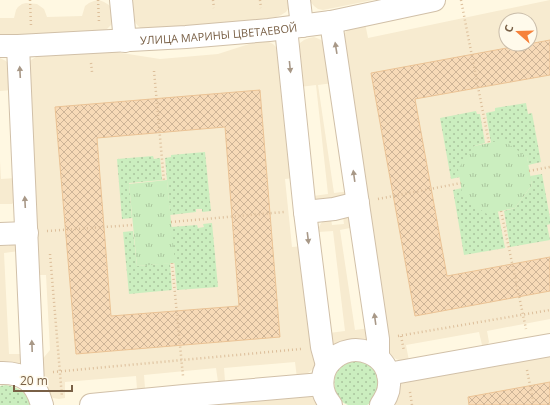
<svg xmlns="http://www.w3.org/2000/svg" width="550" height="405" font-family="'Open Sans',sans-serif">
<defs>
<pattern id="grass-dots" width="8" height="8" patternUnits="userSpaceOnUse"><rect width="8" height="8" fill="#cbeebf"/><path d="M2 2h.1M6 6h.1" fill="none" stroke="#aac49d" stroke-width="1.8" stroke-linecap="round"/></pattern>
<pattern id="park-tufts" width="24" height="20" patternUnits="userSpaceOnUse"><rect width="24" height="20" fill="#cbeebf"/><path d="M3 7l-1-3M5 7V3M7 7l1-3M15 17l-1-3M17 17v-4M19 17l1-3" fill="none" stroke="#aac49d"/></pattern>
<pattern id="building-cross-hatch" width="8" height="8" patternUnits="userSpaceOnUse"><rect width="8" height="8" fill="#f7dab7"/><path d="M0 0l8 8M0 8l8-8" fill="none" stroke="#cdb497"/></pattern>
</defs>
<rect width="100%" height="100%" fill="#fff8e2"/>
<!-- residential -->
<path fill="#f7ebd0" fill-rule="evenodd" d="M99,0L104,2L109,5L112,9L113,20L111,25L107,29L103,31L0,35V18H14L16,10L18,7L22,4L26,3L37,4L44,9L47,17L82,16L85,6L89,3L94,1Z
M131,0H290V2L289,7L286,12L281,15L276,17L211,25L142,29L138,26L132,18Z
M309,0H373L323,10L318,9L314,6Z
M550,0V319L487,331L489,342L487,346H484L482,345L479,332L406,345L409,361H402L396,359L391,355L388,350L343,36L347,30L351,27L365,23L368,38ZM506,20H530V44H506Z
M314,37L319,39L323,41L333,83L318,85L334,193L350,191V195L315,202L313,196L328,194L316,85L300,87L298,48L300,43L304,40L309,38Z
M261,40L267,41L273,44L277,48L294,178L285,179L292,247L304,246L315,363L313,369L308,373L303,376L297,378L295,362L224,368L225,381L224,383L218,382L216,368L144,375L145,388L143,390H139L137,389L136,376L65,382V398L59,399L53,398L48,394L44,390L40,362L50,350L46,275H36L28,65L31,60L36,57L42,54L115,52L160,59L218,54Z
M0,58L6,61L9,65L12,90L0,91Z
M0,161L1,179L16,178L14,202L12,204H0Z
M343,217H348L350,219L355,227L340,230L355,330L370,328L368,340L364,341L360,339L346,342L334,346L333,345L329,333L345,331L333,231L318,232V229L321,223L324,221L331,219L332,225L344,224Z
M9,240L16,242L19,251L4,253L9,354H25L24,367L0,366V246H9Z
M550,353V405H396L395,400L397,388L401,383Z
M305,394L311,396L316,400L319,405H180Z"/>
<!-- grass -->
<path fill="url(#grass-dots)" d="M526,103L528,114L532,113L541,162L528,165L527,157L491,143L486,113L495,111V108Z
M476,111L477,114H480L485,143L474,146L460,177L451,179L440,118Z
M205,152L211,211L202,212V209H196V212L170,215L165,158L171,157V155Z
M153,156L154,159L160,158L162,180L129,183L132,218L122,219L117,159Z
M542,174L550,218V224L547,225L550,240L510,247L504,211L515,208L532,185L530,176Z
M462,188L498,212L505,248L464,255L453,190Z
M212,223L218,287L177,290L171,227L197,225L198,228L204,227L203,224Z
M133,231L137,266L170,263L172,290L129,294L123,232Z
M357,360L372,364L380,376C378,387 379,400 367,405C361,405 353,405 348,405C334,401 331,380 338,370C343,363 350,362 357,360Z
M6,385C18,387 28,393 30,405H0V386Z"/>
<!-- park -->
<path fill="url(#park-tufts)" d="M503,140L527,157L532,185L515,208L487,214L463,198L458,169L474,146Z
M167,180L175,263L137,266L129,184Z"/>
<!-- building -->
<path fill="url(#building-cross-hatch)" stroke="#ebc395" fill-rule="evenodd" d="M550,40V75L415,99L447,276L550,257V291L415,316L371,73Z
M260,90L280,337L76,354L55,107ZM225,127L239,306L111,316L97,138Z
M550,382V405H469L468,397Z"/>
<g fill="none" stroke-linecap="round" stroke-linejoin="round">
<defs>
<g id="minor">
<path d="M121,0L125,41"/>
<path d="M299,0L302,26"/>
<path d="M331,22L378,339V357"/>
<path d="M286,28L305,212L322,347L327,365"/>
<path id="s1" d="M0,46H18L186,37L269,30L331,22L434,0"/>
<path d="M18,46L33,385"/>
<path d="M305,212L334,209L358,203"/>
<path d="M0,234L27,233"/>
<path d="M0,373C24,372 36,382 42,405"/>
<path d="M388,374L550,345"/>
<path d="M91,405L184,396L322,384"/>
<path d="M331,405C324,397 321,387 323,377C324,370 327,365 331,361C352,338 392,354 389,385C389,393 385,399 381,405"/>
</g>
</defs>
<!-- minor casing -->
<use href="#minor" stroke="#d1c0a8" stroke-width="24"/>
<!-- path -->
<path stroke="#dcbe9a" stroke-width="2.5" stroke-dasharray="1 3" stroke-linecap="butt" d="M30,0L31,26
M98,0L99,22
M213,0L214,8
M260,0L261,8
M461,0L489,143
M91,63L92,72
M154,71L164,181
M529,171L550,167
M378,199L461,183
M501,211L526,329
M171,222L284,212
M47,231L133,225
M50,254L62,397
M172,263L183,376
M398,336L550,310
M401,336L404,351
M527,370L534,405
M53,372L301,349
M410,392L412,405"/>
<!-- minor -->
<use href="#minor" stroke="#fff" stroke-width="22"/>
</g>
<!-- one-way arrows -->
<defs><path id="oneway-solid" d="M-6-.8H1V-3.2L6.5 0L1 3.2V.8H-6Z"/></defs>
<g fill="#a89887">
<use href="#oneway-solid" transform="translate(336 48) rotate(-99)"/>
<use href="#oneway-solid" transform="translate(290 67) rotate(84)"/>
<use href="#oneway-solid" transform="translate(20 72) rotate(-93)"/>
<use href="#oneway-solid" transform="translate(354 176) rotate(-98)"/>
<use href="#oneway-solid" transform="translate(25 202) rotate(-93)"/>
<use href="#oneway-solid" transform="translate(308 238) rotate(83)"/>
<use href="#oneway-solid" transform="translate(375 319) rotate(-98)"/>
<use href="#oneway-solid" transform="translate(32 346) rotate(-92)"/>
</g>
<g text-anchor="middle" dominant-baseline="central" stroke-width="4" stroke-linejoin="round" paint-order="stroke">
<!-- street labels -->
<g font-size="11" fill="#796046" stroke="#fffaeb">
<text stroke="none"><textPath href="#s1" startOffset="219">УЛИЦА МАРИНЫ ЦВЕТАЕВОЙ</textPath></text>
</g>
</g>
<!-- north arrow -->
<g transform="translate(518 32) rotate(290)"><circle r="19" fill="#fffaeb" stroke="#c9bca9"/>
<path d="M0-3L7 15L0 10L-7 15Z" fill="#f6813a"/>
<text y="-6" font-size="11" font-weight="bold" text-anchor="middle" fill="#796046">С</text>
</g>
<!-- scale -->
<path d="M14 385v6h58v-6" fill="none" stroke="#796046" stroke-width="2"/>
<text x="20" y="385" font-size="12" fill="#796046" stroke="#fffaeb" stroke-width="3" paint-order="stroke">20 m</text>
</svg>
